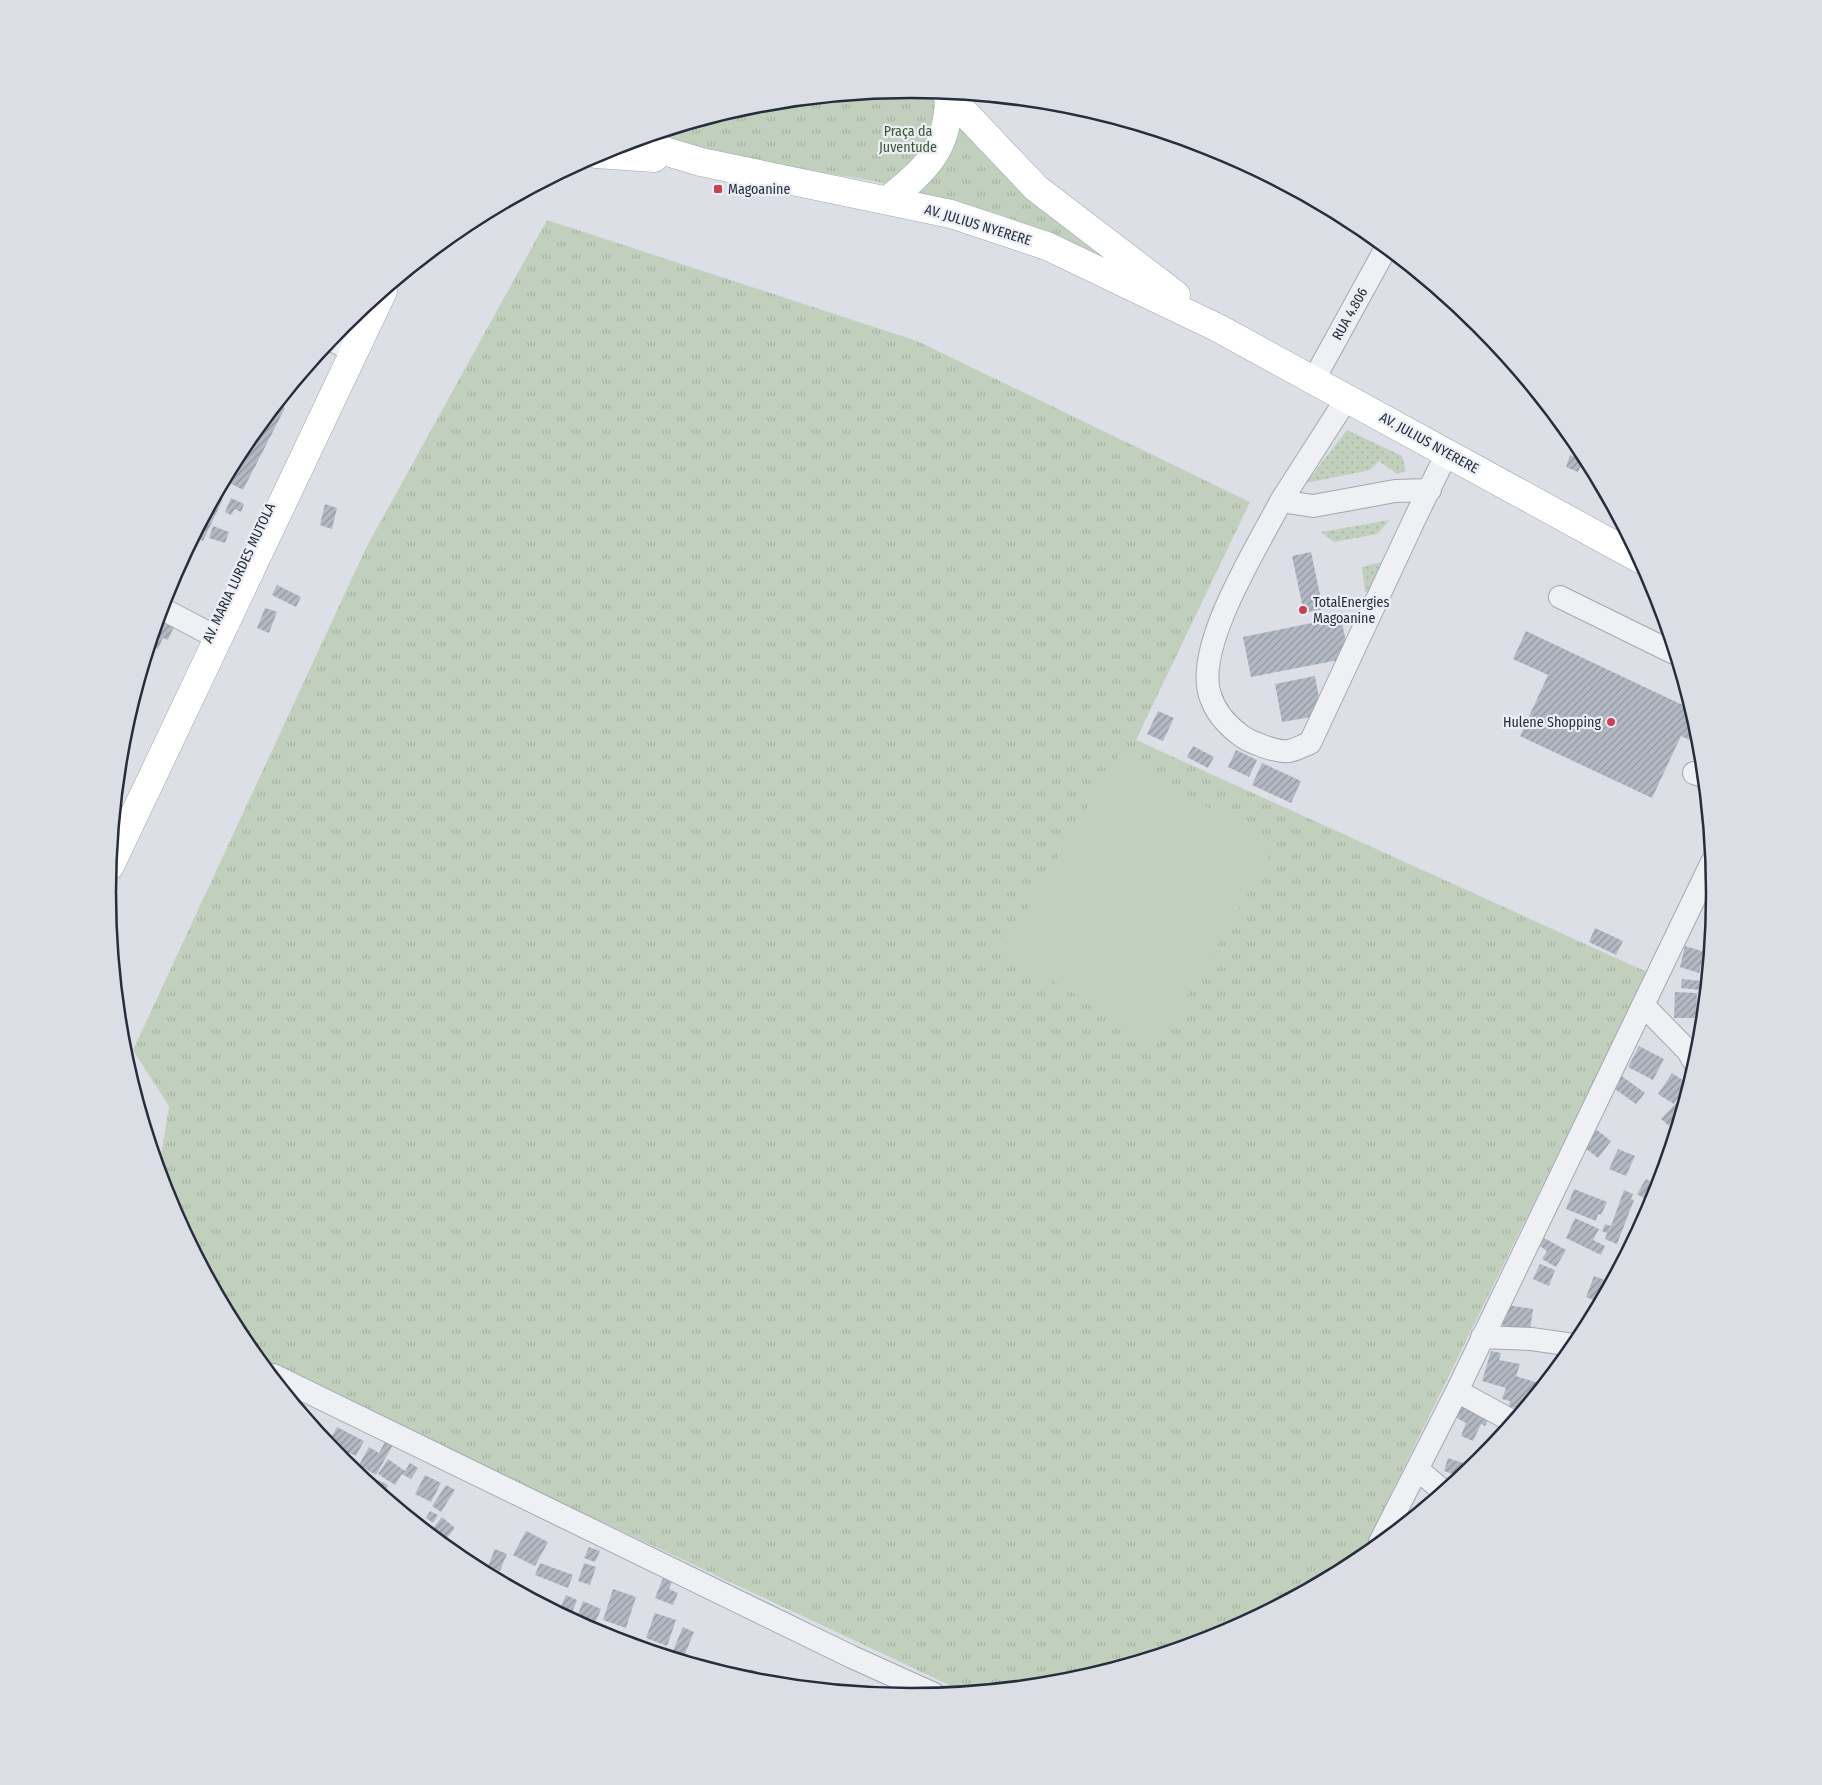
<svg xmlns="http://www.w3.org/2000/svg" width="1822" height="1785" font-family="'Fira Sans Condensed',sans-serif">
<defs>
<pattern id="grass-tufts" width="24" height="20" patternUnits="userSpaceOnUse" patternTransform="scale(1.25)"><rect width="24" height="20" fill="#c1d0bd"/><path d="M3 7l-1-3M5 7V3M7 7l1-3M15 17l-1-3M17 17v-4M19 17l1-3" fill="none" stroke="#a6b3a3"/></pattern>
<pattern id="garden-dots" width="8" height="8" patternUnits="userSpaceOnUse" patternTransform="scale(1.25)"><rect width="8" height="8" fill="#c1d0bd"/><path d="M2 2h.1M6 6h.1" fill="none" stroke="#a6b3a3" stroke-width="1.8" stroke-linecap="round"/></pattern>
<pattern id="building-hatch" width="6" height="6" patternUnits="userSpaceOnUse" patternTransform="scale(1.25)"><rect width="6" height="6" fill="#b3b9c3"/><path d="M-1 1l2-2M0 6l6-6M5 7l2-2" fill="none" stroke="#9197a0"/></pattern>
</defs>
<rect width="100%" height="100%" fill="#dce0e6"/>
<!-- grass -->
<path fill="url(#grass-tufts)" d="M911,89L929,90L960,121L1218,328L1046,234L1002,215L874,181L800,169L647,137L754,104Z
M547,220L917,341L1250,502L1136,740L1647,972L1359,1559L1218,1635L1068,1681L962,1691L262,1362L243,1339L168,1200L159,1169L169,1106L133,1050L366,548Z"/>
<!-- garden -->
<path fill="url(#garden-dots)" d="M1347,430L1402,456L1406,471L1397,474L1379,461L1370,470L1306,483Z
M1390,520L1377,534L1334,542L1321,532Z
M1381,562L1383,568L1372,591L1365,592L1362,567Z"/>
<!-- pitch -->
<path fill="#c1d0bd" d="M1119,754L1275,847L1159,1044L1003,951Z"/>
<!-- building -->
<path fill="url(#building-hatch)" d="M277,404L285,408L243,490L224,480L243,446Z
M1570,455L1583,461L1578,472L1566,467Z
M216,496L223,499L203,541L194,537Z
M231,498L244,504L241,512L235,509L231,515L225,512Z
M325,504L337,508L332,529L320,525Z
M213,526L229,532L225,543L209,538Z
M186,552H188L179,577L174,575Z
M1311,552L1323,609L1304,613L1292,556Z
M277,585L301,597L296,607L272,595Z
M265,608L277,612L269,633L257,628Z
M161,615L176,622L168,640L163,638L158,649L150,646Z
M1341,617L1349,658L1251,677L1243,637Z
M1526,631L1691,709L1700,745L1681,736L1652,798L1520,736L1548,675L1513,659Z
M1315,676L1322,715L1282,722L1275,684Z
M1158,711L1174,718L1163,741L1147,734Z
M1193,746L1214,757L1208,768L1187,757Z
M1236,750L1257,760L1249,777L1228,767Z
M1262,763L1301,781L1291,803L1252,785Z
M1595,928L1623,941L1616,955L1589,942Z
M1685,946L1705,952L1699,973L1680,967Z
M1682,979L1701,981V990L1681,988Z
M1675,992L1697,993L1696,1018H1674Z
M1639,1046L1664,1059L1653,1080L1628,1067Z
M1616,1072L1645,1093L1636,1104L1608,1084Z
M1672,1073L1687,1083L1674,1104L1658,1094Z
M1677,1102L1682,1106L1680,1113L1669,1126L1661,1119Z
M1593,1127L1611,1141L1598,1158L1580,1144Z
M1618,1149L1635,1156L1626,1176L1609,1169Z
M1646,1179L1658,1186L1652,1203L1637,1194Z
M1574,1189L1607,1202L1601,1215L1598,1214L1596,1221L1566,1209Z
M1624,1190L1633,1194L1631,1199L1634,1200L1617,1244L1605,1239L1607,1233L1602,1231L1605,1224L1611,1226Z
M1575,1218L1599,1229L1593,1240L1605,1246L1601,1255L1566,1238Z
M1544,1238L1566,1250L1556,1267L1542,1259L1547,1251L1540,1246Z
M1540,1264L1555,1270L1549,1286L1533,1279Z
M1594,1276L1610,1282L1599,1302L1586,1297Z
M1501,1304L1533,1309L1530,1330L1503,1326Z
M1491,1351L1501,1353L1499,1360L1520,1364L1516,1376L1538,1383L1534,1394L1521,1410L1509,1406L1510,1401L1502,1399L1506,1388L1482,1381Z
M1463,1404L1490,1416L1485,1426L1481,1424L1473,1441L1461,1436L1466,1423L1457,1418Z
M337,1427L364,1441L356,1456L350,1453L346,1459L339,1457L328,1443Z
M387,1438L394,1443L376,1475L359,1465L369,1447L379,1453Z
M1448,1458L1463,1463L1459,1476L1444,1471Z
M388,1459L405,1471L410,1463L418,1468L411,1479L402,1474L395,1485L378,1474Z
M425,1475L441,1483L431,1502L415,1494Z
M375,1479L388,1485L384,1493L372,1485Z
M446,1485L455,1490L441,1512L432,1506Z
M430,1511L438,1515L433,1523L426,1518Z
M442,1517L455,1528L446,1539L433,1528Z
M526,1531L548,1542L535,1566L513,1555Z
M589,1547L600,1551L595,1562L584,1558Z
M495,1549L507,1554L500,1571L488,1566Z
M540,1563L573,1575L568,1588L535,1575Z
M584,1563L596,1567L590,1585L578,1581Z
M663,1578L672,1582L669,1589L678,1593L673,1605L655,1598Z
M613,1589L636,1597L626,1628L603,1620Z
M566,1595L577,1600L571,1616L559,1611Z
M583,1601L601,1609L593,1628L576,1620Z
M655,1613L676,1620L667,1646L646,1638Z
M683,1627L694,1632L683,1659L653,1650L655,1646L672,1653Z
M750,1669L785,1683V1684L746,1678Z"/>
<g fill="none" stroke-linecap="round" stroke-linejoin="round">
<defs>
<path id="minor" d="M330,339L345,347
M1313,381L1386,248
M1430,490L1395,491L1313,506L1281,501C1258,546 1194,646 1210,695C1215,712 1226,724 1239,734C1248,742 1278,753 1289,751C1296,750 1304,745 1310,743L1416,516L1447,453
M1281,501L1347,398
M1560,597L1674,653
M161,608L210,634
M1694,773L1703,776
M1644,1006L1687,1050L1695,1063
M1482,1337L1531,1339L1574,1345
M273,1375L852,1657L934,1694
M1457,1391L1512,1421
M1417,1469L1443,1491
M1380,1542L1457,1391L1712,862"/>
<path id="major" d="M945,92L1036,188L1176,295
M631,141L701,162L951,214L1047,246L1218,328L1640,559
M596,154L654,158
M888,200C926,169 948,150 949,97
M110,866L383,291"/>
</defs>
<!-- minor casing -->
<use href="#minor" stroke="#a2a7b0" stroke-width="24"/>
<!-- major casing -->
<use href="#major" stroke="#9ca4b1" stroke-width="29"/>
<!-- minor -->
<use href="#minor" stroke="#eff0f4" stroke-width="22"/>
<!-- major -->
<use href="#major" stroke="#fff" stroke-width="28"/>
</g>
<!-- markers -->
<g fill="#cb4151" stroke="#ebeef4" stroke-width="2">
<rect x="713" y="184" width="10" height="10" rx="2.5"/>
<circle cx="1303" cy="610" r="5"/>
<circle cx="1611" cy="722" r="5"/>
</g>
<g text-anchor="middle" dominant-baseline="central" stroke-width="4.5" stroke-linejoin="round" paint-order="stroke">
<!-- park labels -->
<g font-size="14" fill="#395734" stroke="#ebeef4">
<text x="908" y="131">Praça da<tspan x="908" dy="16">Juventude</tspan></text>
</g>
<!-- poi labels -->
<g font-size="14" fill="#262d3c" stroke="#ebeef4" text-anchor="start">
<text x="728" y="189">Magoanine</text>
<text x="1313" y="602">TotalEnergies<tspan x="1313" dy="16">Magoanine</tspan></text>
<text x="1601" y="722" text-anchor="end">Hulene Shopping</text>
</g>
<!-- street labels -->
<g font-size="14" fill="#262d3c" stroke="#ebeef4">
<text transform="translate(978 225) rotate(17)">AV. JULIUS NYERERE</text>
<text transform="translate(1350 314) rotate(-61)">RUA 4.806</text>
<text transform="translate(1429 443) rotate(29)">AV. JULIUS NYERERE</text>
<text transform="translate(239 573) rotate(-65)">AV. MARIA LURDES MUTOLA</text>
</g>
</g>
<!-- crop -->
<path d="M0 0H1822V1785H0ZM116 893a795 795 0 1 1 1590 0a795 795 0 1 1-1590 0Z" fill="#dbdfe5" fill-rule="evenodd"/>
<path fill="none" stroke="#262d3c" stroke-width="2.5" d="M116 893a795 795 0 1 1 1590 0a795 795 0 1 1-1590 0Z"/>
</svg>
